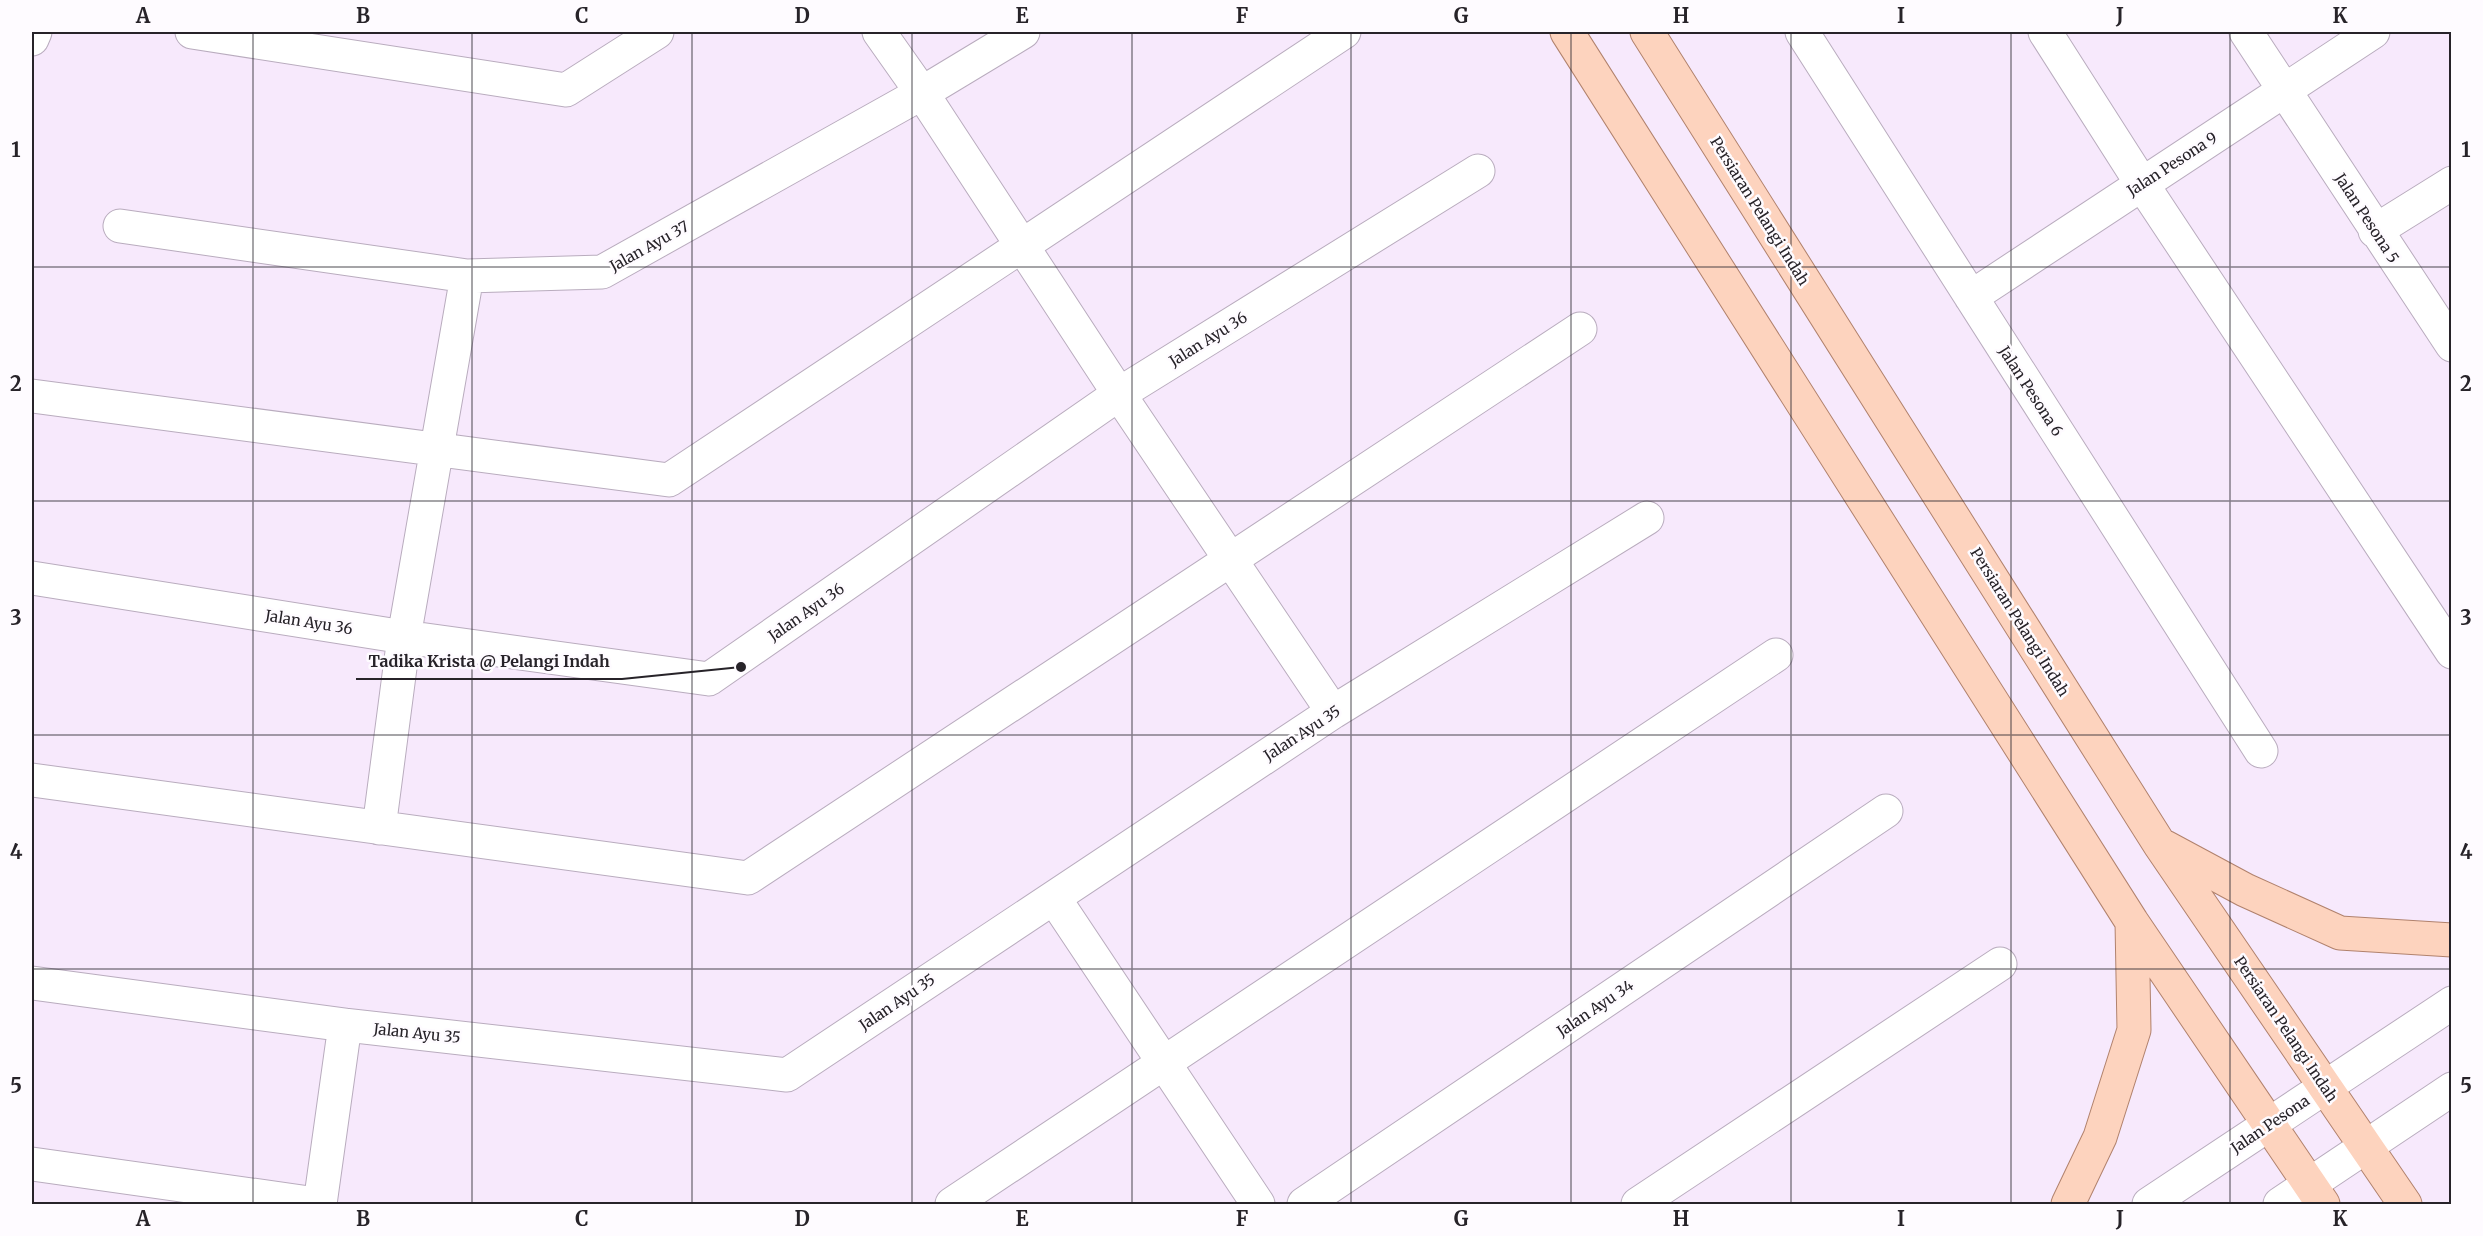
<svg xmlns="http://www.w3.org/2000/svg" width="2483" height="1236" font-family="Merriweather,serif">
<rect width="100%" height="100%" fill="#f7e9fc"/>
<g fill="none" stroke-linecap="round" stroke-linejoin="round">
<defs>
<path id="minor" d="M192,32L566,90L657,32
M879,32L922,93L1119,394L1333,712
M1802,32L2261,751
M2045,32L2142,184L2452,652
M2246,32L2452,345
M32,39L35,32
M120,226L467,276L602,272L922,93L1023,32
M2375,231L2452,183
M1971,297L2373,32
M32,396L669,480L1344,32
M32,578L404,637L709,679L1119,394L1478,171
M32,780L748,878L1580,329
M379,828L404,637L467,276
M1054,898L1258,1204
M32,983L345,1025L787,1075L1333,712L1647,518
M32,1164L316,1204
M320,1204L345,1025
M952,1204L1776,655
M1304,1204L1886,811
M1638,1204L2000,964
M2149,1204L2452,1003
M2280,1204L2452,1089"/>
<path id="major" d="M1567,32L2132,922L2323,1204
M1647,32L2160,845L2405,1204
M2165,847L2245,890L2340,933L2452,940
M2068,1204L2100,1137L2134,1030L2132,922"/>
</defs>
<!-- minor casing -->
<use href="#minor" stroke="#b9acbe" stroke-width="35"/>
<!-- major casing -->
<use href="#major" stroke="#b1826d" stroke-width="35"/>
<!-- minor -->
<use href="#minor" stroke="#fff" stroke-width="33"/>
<!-- major -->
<use href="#major" stroke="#fdd3be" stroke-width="33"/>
</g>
<!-- grid -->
<path fill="none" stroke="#272329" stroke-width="1.5" stroke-opacity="0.55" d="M253,32V1204M472,32V1204M692,32V1204M912,32V1204M1132,32V1204M1351,32V1204M1571,32V1204M1791,32V1204M2011,32V1204M2230,32V1204M32,267H2452M32,501H2452M32,735H2452M32,969H2452"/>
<g text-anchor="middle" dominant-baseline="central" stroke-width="5" stroke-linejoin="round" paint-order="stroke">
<!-- street labels -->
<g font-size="15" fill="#272329" stroke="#fefbff">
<text transform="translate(2172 164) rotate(-33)">Jalan Pesona 9</text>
<text transform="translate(1760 211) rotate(58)">Persiaran Pelangi Indah</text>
<text transform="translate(2367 218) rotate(57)">Jalan Pesona 5</text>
<text transform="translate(649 246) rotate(-29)">Jalan Ayu 37</text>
<text transform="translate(1208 339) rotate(-32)">Jalan Ayu 36</text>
<text transform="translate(2031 391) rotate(57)">Jalan Pesona 6</text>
<text transform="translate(806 612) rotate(-35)">Jalan Ayu 36</text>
<text transform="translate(309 622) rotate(9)">Jalan Ayu 36</text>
<text transform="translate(2020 622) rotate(58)">Persiaran Pelangi Indah</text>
<text transform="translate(1302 733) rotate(-33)">Jalan Ayu 35</text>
<text transform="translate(897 1002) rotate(-34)">Jalan Ayu 35</text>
<text transform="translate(1595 1008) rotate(-34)">Jalan Ayu 34</text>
<text transform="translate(2286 1029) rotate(56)">Persiaran Pelangi Indah</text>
<text transform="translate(417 1033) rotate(6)">Jalan Ayu 35</text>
<text transform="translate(2270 1124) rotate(-34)">Jalan Pesona</text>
</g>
</g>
<!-- callouts -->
<path fill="none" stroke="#272329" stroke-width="2" d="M741 667L622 679H356"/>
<circle fill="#272329" stroke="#fefbff" stroke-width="2" cx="741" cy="667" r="6"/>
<g font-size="16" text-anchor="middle" font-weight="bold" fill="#272329" stroke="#fefbff" stroke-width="5" stroke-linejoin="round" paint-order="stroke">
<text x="489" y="667">Tadika Krista @ Pelangi Indah</text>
</g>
<!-- border -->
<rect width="2483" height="1236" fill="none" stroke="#fefbff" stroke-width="66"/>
<rect x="33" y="33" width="2417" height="1170" fill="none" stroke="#272329" stroke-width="2"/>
<g font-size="20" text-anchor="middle" font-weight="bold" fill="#272329">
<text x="143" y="23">A</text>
<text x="363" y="23">B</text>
<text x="582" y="23">C</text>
<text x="802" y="23">D</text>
<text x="1022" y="23">E</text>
<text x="1242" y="23">F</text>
<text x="1461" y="23">G</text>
<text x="1681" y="23">H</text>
<text x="1901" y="23">I</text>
<text x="2120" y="23">J</text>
<text x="2340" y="23">K</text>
<text x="16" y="157">1</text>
<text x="2466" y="157">1</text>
<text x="16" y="391">2</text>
<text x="2466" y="391">2</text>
<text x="16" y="625">3</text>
<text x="2466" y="625">3</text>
<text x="16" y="859">4</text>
<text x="2466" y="859">4</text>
<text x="16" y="1093">5</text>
<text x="2466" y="1093">5</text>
<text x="143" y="1226">A</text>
<text x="363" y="1226">B</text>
<text x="582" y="1226">C</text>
<text x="802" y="1226">D</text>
<text x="1022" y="1226">E</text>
<text x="1242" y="1226">F</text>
<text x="1461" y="1226">G</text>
<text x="1681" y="1226">H</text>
<text x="1901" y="1226">I</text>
<text x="2120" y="1226">J</text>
<text x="2340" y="1226">K</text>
</g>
</svg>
